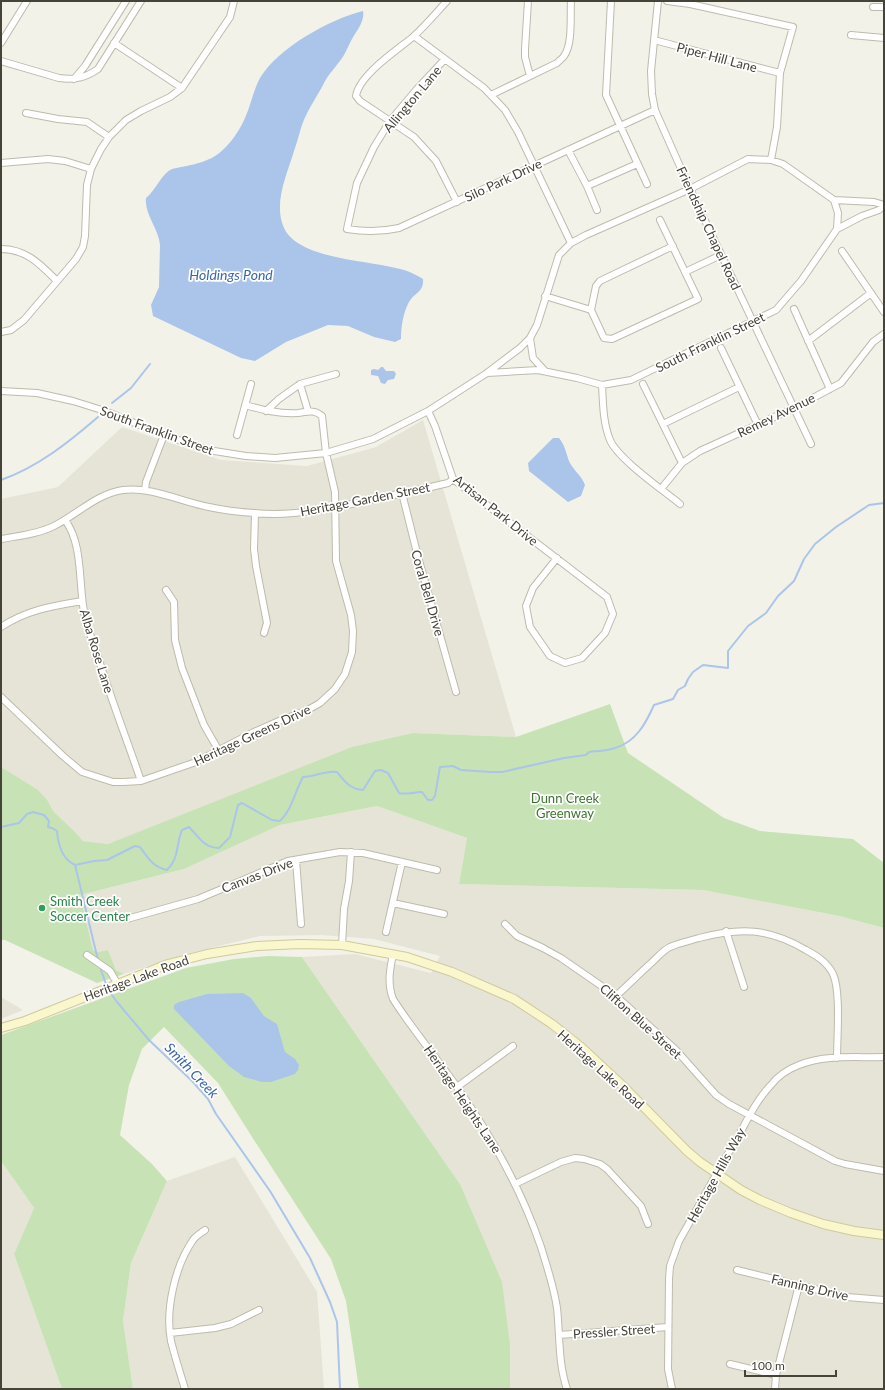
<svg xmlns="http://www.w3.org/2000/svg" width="885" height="1390" font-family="Lato,sans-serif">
<rect width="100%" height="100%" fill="#f3f2e9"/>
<!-- residential -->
<path fill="#e6e4d7" d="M423,420L516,737L413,733L108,844L83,841L76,833L53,811L48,801L1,767V499L58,487L122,427L221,460L307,466L376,447Z
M377,806L467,838L459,884L703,890L839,916L884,928V1389H510V1345L460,1184L302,957L355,954L431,973L440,956L374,939L321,935L260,936L182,955L124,974L116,970L108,950L98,952L93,950L80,895L184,869L280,825Z
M1,997L23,1010L1,1019Z
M235,1157L317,1292L324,1389H133L123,1321L131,1263L167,1181Z
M1,1161L34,1208L14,1254L62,1389H1Z"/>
<!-- green -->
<path fill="#c7e3b5" d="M610,704L628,753L724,818L760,831L853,839L884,863V928L839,916L703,890L459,884L467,838L377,806L280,825L184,869L80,895L93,950L98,952L108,950L116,970L124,974L97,983L5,940H1V767L38,790L48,801L53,811L76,833L83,841L108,844L352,747L413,733L516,737Z
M268,956L302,957L460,1184L502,1282L510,1345V1389H359L346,1301L331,1259L252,1137L218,1083L164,1027L142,1049L129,1085L120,1135L152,1164L167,1181L131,1263L123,1321L133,1389H62L14,1254L34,1208L1,1161V1035L186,968L234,959Z"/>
<!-- water -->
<path fill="#abc5ea" d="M363,11C365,21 357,30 352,39C349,44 347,50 344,55C338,65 328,74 323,85C316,98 307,111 302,125C299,134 297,143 294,151C287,175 273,203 284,228C299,261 376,260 407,271C413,273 418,276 423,279C424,292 415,292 409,302C403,313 401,327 401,339L395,342L374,337L348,326L328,325L286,342L255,361L241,358L153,316L151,305L159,287L160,245C159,229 144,214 146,198C156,190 161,174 172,169C184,166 196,165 207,160C224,154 238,134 245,118C251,105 253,91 260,78C278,48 330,19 363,11Z
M381,367H383L386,371H394L396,374L394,379L388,380L385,384L381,383L378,376L371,375V370L374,369L378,370Z
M553,438H559C565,445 566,453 569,461C573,470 582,476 585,485L581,496L568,502L529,471L528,463Z
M243,993L251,998L264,1016L277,1024L285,1052L295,1059L299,1065L298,1070L295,1074L271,1082H262L244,1077L229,1066L174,1009V1005L179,1002L207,994Z"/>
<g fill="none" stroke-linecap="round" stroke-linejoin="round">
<!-- stream -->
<path stroke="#abc5ea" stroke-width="2" d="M112,403L131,388L150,364
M1,480C38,467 69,442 98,417
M1,827L19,823L27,814L33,812L44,815L49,821L48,827L52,828L57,831C58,845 62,859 75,865L98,960
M75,865L94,861L107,860L135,846L140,847C148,858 153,867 167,870C179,859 176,844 182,830L189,827C199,837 204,848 219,848L230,837L238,805L242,803L272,820L280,821C292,810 295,791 303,777C315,777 325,770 337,772C344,781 350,789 363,790L375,771L381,770L388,773L399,793C407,795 413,792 422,792L428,800H432L435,796L440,767L453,766L461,770L491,772H502L564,758L586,755L589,752C597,751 607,751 615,748C636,742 646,723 654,705L673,699L678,690L685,686L688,679L693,672L703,665L728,668V651L748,626L766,613L778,596L794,581L804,559L815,544L836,527L869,505L884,503
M100,967L107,987
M109,991L117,1002L149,1040L193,1082L208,1099L216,1114L270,1191L310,1258L330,1302L337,1322L340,1389"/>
<defs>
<path id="minor" d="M447,1C436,13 425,26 413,37C397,50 359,75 356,96L360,101L414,137L436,161L457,202
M528,1L525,49V57L530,76
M611,1L606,95L647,184
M658,1L651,71L652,94L655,110L690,189L811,444
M667,1L690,4L793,27L780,73L777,127L771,160
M873,7H884
M851,35L884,38
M414,36L484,88L505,110L518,132L571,243
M654,40L780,73
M1,43L27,1
M114,43L182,88
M445,59L417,89L390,121L374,147L357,183L347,229C365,232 381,232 399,228L655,110
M1,61L59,78C75,80 85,78 98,69L141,1
M74,79L85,66L126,1
M491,95L557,63C560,60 563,58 564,56C573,44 570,16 571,1
M26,113L58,119L87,122L109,137
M568,150L587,186L597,210
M1,163L48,159L65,161L91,169
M587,186L637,164
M834,200L838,213L837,229
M1,249C26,249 40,264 57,281
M842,251L884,312
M685,272L721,255
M545,296L591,310L604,338L612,339L698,299L660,220
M794,309L830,389
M591,310L596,286L600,281L673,246
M1,332L11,330L24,320L76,259L83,247L85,236L87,185L91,169L101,149L109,137L126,120L141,111L170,97L182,88L230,17L234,1
M530,338L533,358L545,371
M808,341L871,293
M721,348L758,425
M487,373L538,370L577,378L602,385L631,380L776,310L801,281L837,229L862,216L879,210L884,205
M300,384L308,411
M643,384L682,463
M602,385C603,403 603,423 610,440C618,459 663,490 680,504
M1,391L37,393L73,401L105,411L164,435L208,450L246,456L275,458L326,453L373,439L428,411L487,373L520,348L530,338L537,325L559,255L571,243L586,235L690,189L748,159L771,160L783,164L834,200L874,202L884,205
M266,411L279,399L300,384L336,374
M428,411L435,426L453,479L607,597L613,614L605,633L582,658L565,663L550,656L530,627L526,606L533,588L557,558
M663,424L739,387
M237,435L251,384
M661,489L682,463L700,451L794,408L841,383L873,342L884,334
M145,490L146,482L164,435
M402,493L418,557L456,692
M255,514L254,549L256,566L267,623L264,633
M65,520C84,545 78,587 85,617C88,631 94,644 98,657C111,699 127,740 141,781
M1,539C18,536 38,534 54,526C78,514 96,494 123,490C150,486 182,502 209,507C223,510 239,512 254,513C294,517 335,508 374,499C399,494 423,489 448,483L453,479
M166,590L174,602L175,640L182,668L204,725L219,751
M1,627C27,610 52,606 82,601
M1,697L63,756L82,772L113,782H123L141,781L196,762L254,732L279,721L306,711L320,703L335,689L345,674L352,652L353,631L351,615L336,561L335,492L326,453L322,416C314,409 307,412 298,413C279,414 263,410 245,405
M296,860L301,924
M393,903L444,914
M127,919L198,899L288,861L340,852L363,853L437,870
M505,924L517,936L543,948L561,958L616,996L676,1050L716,1095L729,1104L835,1161L845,1164L884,1171
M726,931L744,987
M386,932L402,862
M342,945L344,909L349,881L351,852
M393,954C390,969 387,983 393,999C412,1029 436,1057 457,1087C492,1137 521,1188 541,1247C547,1267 554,1287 557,1308C560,1335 558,1363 567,1389
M87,955L110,971L117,983
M616,996C627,986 638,975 649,965C656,959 662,951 670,947C679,943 689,941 699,938C740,927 769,928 806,950C817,956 827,962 833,974C841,991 837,1038 837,1058
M457,1087L513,1046
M515,1184L561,1162L575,1158L584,1159L600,1164L607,1169L641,1206L648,1224
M737,1270L847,1297L884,1300
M170,1333L215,1328L231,1324L259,1310
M559,1335L668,1327
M730,1364L776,1375
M185,1389C180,1373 175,1357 171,1341C165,1310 175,1266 193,1240C196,1236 201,1233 205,1230
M672,1389L668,1369L669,1279L670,1266L679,1241C699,1206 718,1170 739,1135C748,1118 757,1100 770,1086C777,1077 788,1069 799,1065C825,1054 857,1058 884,1057
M775,1389L776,1375L799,1285"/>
<path id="secondary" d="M1,1028L25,1021L168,964L207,954L257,946L300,944L342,945L407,957L452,972L514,999L552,1024L581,1047L624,1087L687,1151L700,1162L741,1190L760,1200L791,1213L823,1224L854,1231L884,1235"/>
</defs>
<!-- minor casing -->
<use href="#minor" stroke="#bebbac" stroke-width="8"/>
<!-- secondary casing -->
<use href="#secondary" stroke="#cfca9c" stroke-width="10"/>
<!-- minor -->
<use href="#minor" stroke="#fff" stroke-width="6"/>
<!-- secondary -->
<use href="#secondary" stroke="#faf7cc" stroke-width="8"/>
</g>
<!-- markers -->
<circle fill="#2e9e5b" stroke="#fff" stroke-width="1.5" cx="42" cy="908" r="4"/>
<g text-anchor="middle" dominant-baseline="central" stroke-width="3.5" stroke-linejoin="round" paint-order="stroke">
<!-- street labels -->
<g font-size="13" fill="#464338" stroke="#fff">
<text transform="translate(717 57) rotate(15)">Piper Hill Lane</text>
<text transform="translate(412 99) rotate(-50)">Allington Lane</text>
<text transform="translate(503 180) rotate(-25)">Silo Park Drive</text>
<text transform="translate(709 228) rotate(65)">Friendship Chapel Road</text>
<text transform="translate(710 342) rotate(-26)">South Franklin Street</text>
<text transform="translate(776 415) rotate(-26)">Remey Avenue</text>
<text transform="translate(157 430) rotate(20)">South Franklin Street</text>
<text transform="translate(365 499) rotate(-11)">Heritage Garden Street</text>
<text transform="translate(496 510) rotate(39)">Artisan Park Drive</text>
<text transform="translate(428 593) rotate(74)">Coral Bell Drive</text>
<text transform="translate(97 651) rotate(73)">Alba Rose Lane</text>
<text transform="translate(252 735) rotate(-25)">Heritage Greens Drive</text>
<text transform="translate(257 875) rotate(-21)">Canvas Drive</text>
<text transform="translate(136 978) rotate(-20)">Heritage Lake Road</text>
<text transform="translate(641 1021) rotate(42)">Clifton Blue Street</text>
<text transform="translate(601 1069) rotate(42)">Heritage Lake Road</text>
<text transform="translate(463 1099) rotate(56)">Heritage Heights Lane</text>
<text transform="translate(716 1175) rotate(-61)">Heritage Hills Way</text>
<text transform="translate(810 1287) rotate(13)">Fanning Drive</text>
<text transform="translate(614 1331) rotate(-4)">Pressler Street</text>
</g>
<!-- park labels -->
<g font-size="13" fill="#3d7330" stroke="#fff">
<text x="565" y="798">Dunn Creek<tspan x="565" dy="15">Greenway</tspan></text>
</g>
<!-- leisure labels -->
<g font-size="13" fill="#27864d" stroke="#fff" text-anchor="start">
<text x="50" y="901">Smith Creek<tspan x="50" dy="15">Soccer Center</tspan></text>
</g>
<!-- water labels -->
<g font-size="14" font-style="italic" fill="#3a67a9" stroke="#fff">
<text x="231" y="274">Holdings Pond</text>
<text transform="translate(192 1070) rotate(46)">Smith Creek</text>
</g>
</g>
<!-- border -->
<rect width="885" height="1390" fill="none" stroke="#464338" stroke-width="4"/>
<!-- scale -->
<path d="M745 1370v6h91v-6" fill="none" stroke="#464338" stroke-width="2"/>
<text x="751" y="1370" font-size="12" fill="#464338" stroke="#ffffff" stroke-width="3" paint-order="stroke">100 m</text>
</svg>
